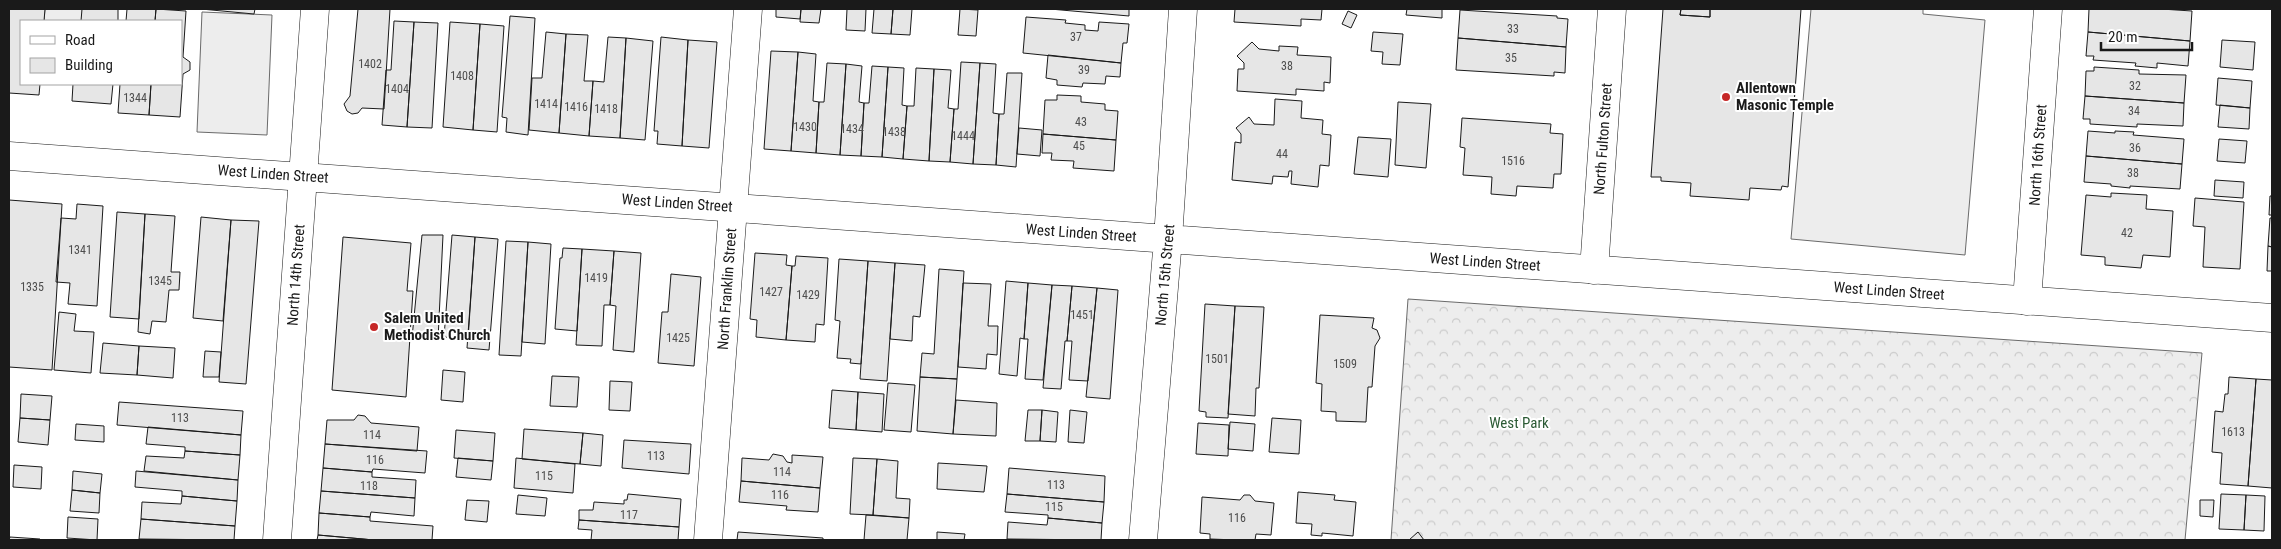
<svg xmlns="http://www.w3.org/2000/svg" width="2281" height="549" font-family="'Roboto Condensed',sans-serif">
<defs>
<pattern id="forest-crowns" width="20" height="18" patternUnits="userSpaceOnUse" patternTransform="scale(1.25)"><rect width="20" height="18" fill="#ededed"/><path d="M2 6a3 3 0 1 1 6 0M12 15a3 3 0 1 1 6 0" fill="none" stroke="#cbcbcb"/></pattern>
</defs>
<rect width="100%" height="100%" fill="#fff"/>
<!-- forest -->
<path fill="url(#forest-crowns)" stroke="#6a6a6a" d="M1408,299L2202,353L2185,540H1391Z"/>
<!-- built -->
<path fill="#ededed" stroke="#6a6a6a" d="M45,9H84L83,21H44Z
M1811,9H1923V14L1985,20L1965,255L1791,239Z
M202,12L272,15L267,135L197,132Z"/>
<!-- building -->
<path fill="#e6e6e6" stroke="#1a1a1a" d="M9,9H45L44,21H21V84H40L39,95L9,93Z
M82,9H118V21H81Z
M127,9H156L155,21H126Z
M156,9L186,11L183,57L190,62V70L183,74L180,117L149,115L151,84H181V21H155Z
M201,9H255L254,14Z
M358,9H390L384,109L362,108L358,113L352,114L347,111L344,104L350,96Z
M776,9H801L800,19L776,17Z
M801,9H821L819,23L800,22Z
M847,9H866L865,31L846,30Z
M874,9H893L891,34L872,33Z
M893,9H912L910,35L891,34Z
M960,9L978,10L976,36L958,35Z
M1050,9H1129V16Z
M1235,9H1322L1321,20L1301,19V26L1234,22Z
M1407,9H1442V18L1406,15Z
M1663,9H1681L1680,15L1710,17V9H1801L1788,187L1782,186L1781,190L1750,188L1749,200L1721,198L1690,196L1691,183L1661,181V177H1651Z
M1681,9H1710V17L1680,15Z
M2089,9H2161L2192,11L2190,41L2088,32Z
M1460,10L1557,16V18L1568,19L1566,47L1458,38Z
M1348,11L1357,15L1351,28L1342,24Z
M510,16L535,18L528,135L506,132L507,118L502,117Z
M1026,17L1066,20L1065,23L1085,25V30L1098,31L1099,22L1129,24L1127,43H1123L1121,63L1023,53Z
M394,21L414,22L407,127L382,125L386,70H391Z
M414,22L438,23L432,128L407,127Z
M450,22L480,24L473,130L443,127Z
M480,24L504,26L497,132L473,130Z
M546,32L566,34L559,133L529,130L532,78H542Z
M1373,32L1403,34L1400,65L1382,64L1383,52L1371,51Z
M2088,32L2190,41L2188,66L2157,63V68L2135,66L2136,63L2093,60L2094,56H2086Z
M566,34L588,35L584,81H593L589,136L559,133Z
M608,37L626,38L620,138L589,136L593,81L604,82Z
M661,37L688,40L682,146L657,144L658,131H654Z
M626,38L653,41L645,140L620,138Z
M1458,38L1566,47L1565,73L1554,72V76L1456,70Z
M688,40L717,42L709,148L682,146Z
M2222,40L2255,42L2253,70L2220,67Z
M1252,42L1259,49L1279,51V46L1298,47L1297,55L1331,57L1330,83L1324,82V91L1296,89V95L1237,91L1238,69H1244V63L1237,56Z
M771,51L798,52L791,151L764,149Z
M798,52L816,54L813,101L819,102L816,153L791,151Z
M1048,55L1121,63L1120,77L1106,76L1105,84L1083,83L1082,87L1057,85V80L1046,78Z
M961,62L980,63L973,164L950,162L954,109H958Z
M827,63L846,64L840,155L816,153L819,102H824Z
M980,63L996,64L993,113L999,114L996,165L973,164Z
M846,64L862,66L859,102L864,103L861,156L840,155Z
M872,66L888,67L882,157L861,156L864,103H869Z
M888,67L904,68L902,105L907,106L903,159L882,157Z
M2094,67L2139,70V74L2186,75L2184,103L2085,96L2086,71H2094Z
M916,68L934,69L929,161L903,159L907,106H914Z
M934,69L951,70L948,108L954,109L950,162L929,161Z
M1007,73H1022L1016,167L996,165L999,114H1004Z
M2218,78L2252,81L2250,108L2216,105Z
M73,84H113L111,104L72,101Z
M120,84H151L149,115L118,113Z
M1057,95L1081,96V102L1105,104V110L1118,111L1116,140L1043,134L1045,100H1057Z
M2085,96L2184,103L2183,126L2137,124V127L2090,124V119H2083Z
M1275,99L1302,101L1301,118L1323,120L1322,134L1331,135L1329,166L1320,165L1318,187L1291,184L1292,171H1289L1288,177L1273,176L1272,184L1232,180L1235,142L1241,143V134L1236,128L1249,117L1254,124L1274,125Z
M1398,102L1431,104L1426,168L1395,165Z
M2220,105L2250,108L2249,129L2218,127Z
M1462,118L1551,124L1550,133L1563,134L1561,174H1554L1553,188L1517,186L1516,196L1491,194L1492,177L1463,175L1465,148L1460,147Z
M1019,128L1042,130L1040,156L1017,154Z
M2088,131L2115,133V131L2134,132L2133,135L2184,139L2182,164L2086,156Z
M1043,134L1116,140L1114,171L1073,168L1074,161L1051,160L1052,153H1042Z
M1358,137L1391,139L1388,177L1354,174Z
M2219,139L2247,141L2245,163L2217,161Z
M2086,156L2182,164L2180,189L2130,186V188L2111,186V184L2084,182Z
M2215,180L2244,182L2243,198L2214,196Z
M2111,193L2147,195L2146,209L2173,211L2170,257L2143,255L2141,268L2105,265V257L2081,255L2086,195L2111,197Z
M2270,196H2272V215H2269Z
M2195,198L2244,202L2240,269L2203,267L2205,227L2193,226Z
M9,200L62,204L52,370L9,367Z
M77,204L103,206L97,306L68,304L70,283L56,282L61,218L76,219Z
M117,212L145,214L139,319L110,317Z
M145,214L175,216L171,272H180L179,290H169L166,322L152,321L150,334L138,332Z
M201,217L231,220L223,321L193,318Z
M2270,218H2272V247L2268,246Z
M231,220L259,221L246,384L219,382Z
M422,235H443L438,340L412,338Z
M452,235L475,237L468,339L444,337Z
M343,237L411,243L407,291H413L406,397L332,390Z
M475,237L498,239L489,350L467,348Z
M506,241L528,242L521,356L499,355Z
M528,242L551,244L545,344L522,342Z
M2268,246L2272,247V271H2267Z
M563,248L582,249L577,331L555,329L560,258H562Z
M582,249L614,251L610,305H604L602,346L576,345Z
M614,251L641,253L634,352L613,350L616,306L610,305Z
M755,253L787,255L786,265L792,266L786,340L756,337L757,320L750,319Z
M796,256L828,258L824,325L816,324L815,342L786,340L792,266H795Z
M839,259L868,261L861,364L850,363L851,359L837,358L840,321L835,320Z
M868,261L895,263L887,381L860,379Z
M895,263L925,265L920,317L913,316L912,341L890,339Z
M939,269L964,271L957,379L920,377L922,353L934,354Z
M671,274L701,277L694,366L658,363L662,312H668Z
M1006,281L1028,283L1024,339L1020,338L1017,376L999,374Z
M963,283L991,284L988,326H998L997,355L987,354L986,369L958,367Z
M1028,283L1052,285L1043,380L1025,379L1028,339H1024Z
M1052,285L1072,286L1067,341H1065L1061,389L1043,388Z
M1072,286L1097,288L1088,381L1069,380L1072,341H1067Z
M1097,288L1118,290L1110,399L1086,397Z
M1205,304L1235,306L1228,418L1206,417V412L1199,411Z
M1235,306L1264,307L1259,388H1256L1255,416L1228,414Z
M59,312L76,314L74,331L94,332L91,373L54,370Z
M1320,315L1374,318L1372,328L1377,330L1380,338L1375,346L1372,387H1368L1366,422L1336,421V412L1321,411L1322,384L1316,383Z
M103,343L139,346L137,375L100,373Z
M139,346L175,348L173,378L137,375Z
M205,351L221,352L219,377H203Z
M443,370L465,372L463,402L441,400Z
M552,376L579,377L577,407L550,406Z
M920,377L957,379L953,434L917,431Z
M2229,377L2256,379L2248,486L2220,484L2222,453L2212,452L2215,411L2223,412L2225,394H2228Z
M2256,379L2272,380V488L2248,486Z
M610,381L632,382L630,411L609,410Z
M888,383L915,385L911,432L884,430Z
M832,390L858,392L856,430L829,428Z
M858,392L884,394L882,432L856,430Z
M21,394L52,396L50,420L20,418Z
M956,400L997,403L996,436L953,434Z
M119,402L243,411L241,435L117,425Z
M1028,410H1042L1040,441H1025Z
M1042,410L1058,412L1056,442L1040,441Z
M1070,410L1087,412L1084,443L1068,442Z
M358,415L365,416L371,423L419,427L417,451L325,444L327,420H354Z
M20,418L50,420L48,445L18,442Z
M1272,418L1301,420L1299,454L1269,452Z
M1230,422L1255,424L1253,451L1228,449Z
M1198,423L1229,425L1228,456L1196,454Z
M76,424L104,426V442L75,440Z
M148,427L241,435L240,455L185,451V447L146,444Z
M524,429L583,433L580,464L522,459Z
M456,430L495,433L493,461L454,458Z
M583,433L603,435L601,466L580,464Z
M624,440L691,444L689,474L622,468Z
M325,444L427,451L425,473L373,469L372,472L323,468Z
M185,451L240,455L238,480L144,471L146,456L184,458Z
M773,454L783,456L787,462L792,463V455L823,457L820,488L741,481L742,458L769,460Z
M458,458L493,461L491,480L456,477Z
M516,458L575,464L573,493L514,488Z
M853,458L877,459L873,515L850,514Z
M877,459L898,461L896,498L910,499L909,518L873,515Z
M938,463L987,466L984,492L937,489Z
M14,465L42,467L41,489L13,487Z
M323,468L372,472V477L416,480L415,498L321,491Z
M1009,468L1105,476L1104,502L1007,494Z
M73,471L102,474L100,493L72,490Z
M136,471L238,480L237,501L182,496V491L135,487Z
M741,481L820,488L818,512L786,510L787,506L739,502Z
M72,490L100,493L99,513L70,511Z
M321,491L415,498L414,516L371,512L370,517L319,513Z
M1298,492L1335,495L1334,500L1356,502L1353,536L1322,533V536L1311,535L1312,524L1296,523Z
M628,494L681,499L679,527L579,520V510H593L594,502L624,504V500H627Z
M1007,494L1104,502L1102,523L1048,518V515L1005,512Z
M2221,494L2246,495L2244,530L2219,529Z
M518,495L547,498L545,516L516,514Z
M1244,495H1250L1255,501L1274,503L1271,535L1256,534L1255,540H1237L1210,539V534L1200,533L1202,497L1240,500Z
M2246,495L2265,496L2264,531L2244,530Z
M182,496L237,501L235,526L141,519L142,502L181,504Z
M467,500L489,501L487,522L465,520Z
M2200,500H2214L2213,517L2200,516Z
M319,513L370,517V521L433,526L432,540H374L318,535Z
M866,515L909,518L907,540H864Z
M68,517L98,519L97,540L67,538Z
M1048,518L1102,523L1101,540L1007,539L1008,522L1047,525Z
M141,519L235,526L234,540L139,539Z
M579,520L679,527L678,540H591L592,530L578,529Z
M738,532L823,538V540H737Z
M937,532L965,534L964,540H937Z
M1418,532L1424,540H1409Z
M318,535L374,540H317Z
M10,537L40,539V540H9Z"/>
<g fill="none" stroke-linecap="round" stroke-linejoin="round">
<defs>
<path id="street" d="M1594,270L1612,9
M2027,301L2048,9
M277,540L315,9
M708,540L748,9"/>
<path id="secondary" d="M9,156L2272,318
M1143,540L1168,239L1183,9"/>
</defs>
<!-- street casing -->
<use href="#street" stroke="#1a1a1a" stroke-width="29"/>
<!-- secondary casing -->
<use href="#secondary" stroke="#1a1a1a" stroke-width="29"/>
<!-- street -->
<use href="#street" stroke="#fff" stroke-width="28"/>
<!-- secondary -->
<use href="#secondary" stroke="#fff" stroke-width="28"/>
</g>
<!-- markers -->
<g fill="#c62828" stroke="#fff" stroke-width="2">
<circle cx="1726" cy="97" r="5"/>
<circle cx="374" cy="327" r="5"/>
</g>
<g text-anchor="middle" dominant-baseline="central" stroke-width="4" stroke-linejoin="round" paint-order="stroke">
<!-- number labels -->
<g font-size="12" fill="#4d4d4d">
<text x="1513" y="29">33</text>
<text x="1076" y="37">37</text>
<text x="1511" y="58">35</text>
<text x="370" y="64">1402</text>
<text x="1287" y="66">38</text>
<text x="1084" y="70">39</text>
<text x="462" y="76">1408</text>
<text x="2135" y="86">32</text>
<text x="397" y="89">1404</text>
<text x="135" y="98">1344</text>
<text x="546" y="104">1414</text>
<text x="576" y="107">1416</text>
<text x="606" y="109">1418</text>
<text x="2134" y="111">34</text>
<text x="1081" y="122">43</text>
<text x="805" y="127">1430</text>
<text x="852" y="129">1434</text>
<text x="894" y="132">1438</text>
<text x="963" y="136">1444</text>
<text x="1079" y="146">45</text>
<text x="2135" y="148">36</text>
<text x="1282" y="154">44</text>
<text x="1513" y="161">1516</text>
<text x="2133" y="173">38</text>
<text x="2127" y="233">42</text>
<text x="80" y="250">1341</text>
<text x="596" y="278">1419</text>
<text x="160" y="281">1345</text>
<text x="32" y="287">1335</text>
<text x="771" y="292">1427</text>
<text x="808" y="295">1429</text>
<text x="1082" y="315">1451</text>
<text x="678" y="338">1425</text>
<text x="1217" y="359">1501</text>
<text x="1345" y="364">1509</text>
<text x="180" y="418">113</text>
<text x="2233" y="432">1613</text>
<text x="372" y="435">114</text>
<text x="656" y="456">113</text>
<text x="375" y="460">116</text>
<text x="782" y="472">114</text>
<text x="544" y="476">115</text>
<text x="1056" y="485">113</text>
<text x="369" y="486">118</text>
<text x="780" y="495">116</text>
<text x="1054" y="507">115</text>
<text x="629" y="515">117</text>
<text x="1237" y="518">116</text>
</g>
<!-- poi labels -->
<g font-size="15" font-weight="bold" fill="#1a1a1a" stroke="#fff" text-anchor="start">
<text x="1736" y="88">Allentown<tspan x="1736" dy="17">Masonic Temple</tspan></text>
<text x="384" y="318">Salem United<tspan x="384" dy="17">Methodist Church</tspan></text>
</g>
<!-- street labels -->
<g font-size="15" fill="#1a1a1a" stroke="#fff">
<text transform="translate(1603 139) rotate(-86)">North Fulton Street</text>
<text transform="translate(2038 155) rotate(-86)">North 16th Street</text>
<text transform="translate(273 174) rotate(4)">West Linden Street</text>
<text transform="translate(677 203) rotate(4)">West Linden Street</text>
<text transform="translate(1081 233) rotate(4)">West Linden Street</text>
<text transform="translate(1485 262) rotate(4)">West Linden Street</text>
<text transform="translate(296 275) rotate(-86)">North 14th Street</text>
<text transform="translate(1165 275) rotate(-85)">North 15th Street</text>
<text transform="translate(727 289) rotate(-86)">North Franklin Street</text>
<text transform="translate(1889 291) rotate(4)">West Linden Street</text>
</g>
<!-- park labels -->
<g font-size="15" fill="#2b5a34" stroke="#fff">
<text x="1519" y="423">West Park</text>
</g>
</g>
<!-- border -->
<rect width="2281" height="549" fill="none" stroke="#1a1a1a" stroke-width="20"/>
<!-- legend -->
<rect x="20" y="20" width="162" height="65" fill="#ffffff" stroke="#a3a3a3"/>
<rect x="30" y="36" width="25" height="8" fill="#ffffff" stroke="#a3a3a3"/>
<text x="65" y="45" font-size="15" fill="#1a1a1a">Road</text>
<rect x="30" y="58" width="25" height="15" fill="#e6e6e6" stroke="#a3a3a3"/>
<text x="65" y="70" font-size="15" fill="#1a1a1a">Building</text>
<!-- scale -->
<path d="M2101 42v8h91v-8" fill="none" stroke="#1a1a1a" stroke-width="2.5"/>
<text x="2108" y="42" font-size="15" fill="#1a1a1a" stroke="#ffffff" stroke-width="4" paint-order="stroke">20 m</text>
</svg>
